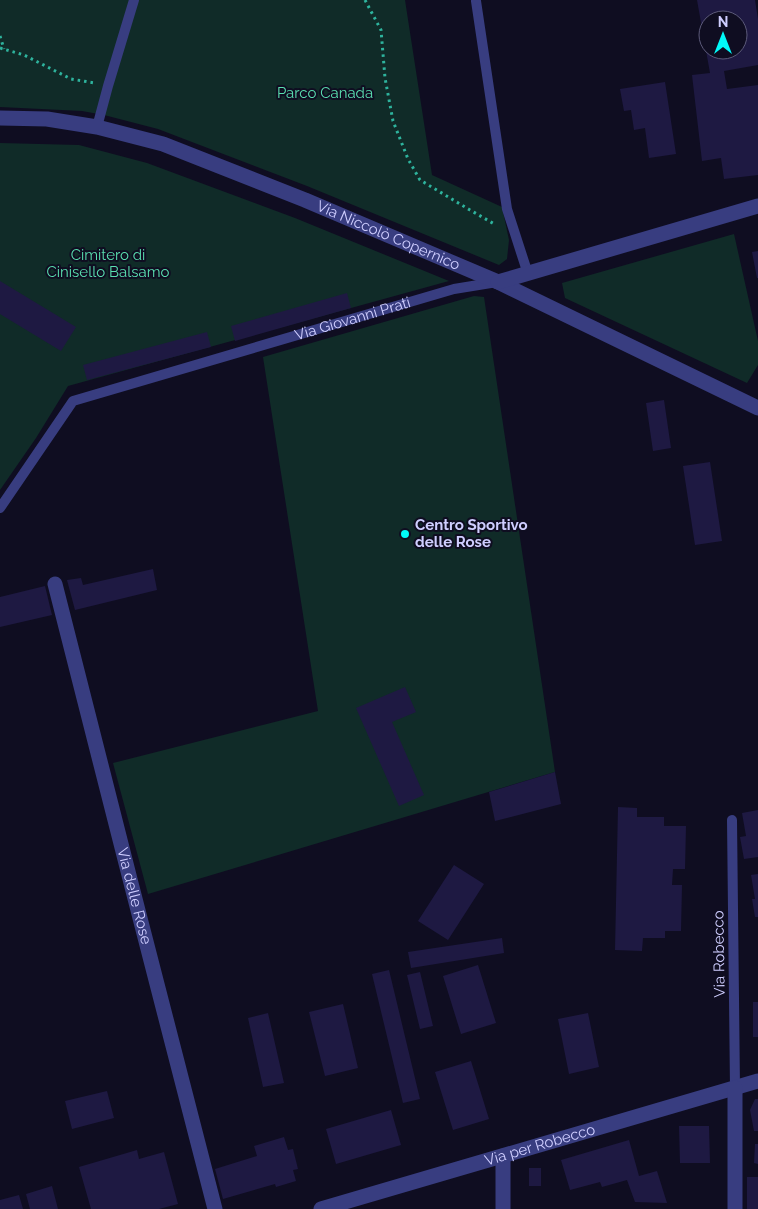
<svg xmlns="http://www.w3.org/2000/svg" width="758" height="1209" font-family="Raleway,sans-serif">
<rect width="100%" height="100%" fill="#0f0d21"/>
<!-- green -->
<path fill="#102b28" d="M0,0H405L432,175L502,207L509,240L507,259L499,265L307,186L158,129L104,115L82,111L0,107Z
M0,143L79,145L147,163L295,218L449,281L68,386L36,438L0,490Z
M734,234L758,341V365L747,383L565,298L562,283Z
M474,296L484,297L555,772L148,894L113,763L318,711L263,357Z"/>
<!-- building -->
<path fill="#1e1942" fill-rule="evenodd" d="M697,0H755L758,19V65L724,71L727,89L758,85V175L724,179L721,158L702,161L692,75L710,73ZM708,20H738V50H708Z
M665,82L676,154L649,158L645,128L634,130L631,110L624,111L620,89Z
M758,251V278H757L752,252Z
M0,281L76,327L61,351L0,314Z
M347,293L351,308L235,341L231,326Z
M207,332L211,347L87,380L83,365Z
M664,400L671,448L653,451L646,403Z
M710,462L722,541L695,545L683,466Z
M153,569L157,590L75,610L67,580L81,578L83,585Z
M45,586L52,615L0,627V597Z
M405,687L416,712L392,722L424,795L399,806L356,708Z
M555,772L561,804L495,821L489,792Z
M618,807L637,808V817H664V826H686L685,869H673L672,885H682L681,931H665V938H643L642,951L615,950Z
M758,810V857L744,859L740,837L746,836L742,813Z
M454,865L484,884L448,940L418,921Z
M758,874V917H755L752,899H755L751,875Z
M502,938L504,953L411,968L408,952Z
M478,965L496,1023L461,1034L443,976Z
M389,970L420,1099L403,1103L372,974Z
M420,972L433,1026L420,1029L407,975Z
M753,1002H758V1037H753Z
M343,1004L358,1068L325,1076L309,1012Z
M268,1013L284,1083L263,1087L248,1018Z
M588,1013L599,1067L569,1074L558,1019Z
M471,1061L489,1119L453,1130L435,1072Z
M107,1091L114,1118L72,1129L65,1101Z
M755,1099H758V1131H754L750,1110Z
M391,1110L401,1145L336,1164L326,1129Z
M679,1126H709L710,1163H680Z
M284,1137L288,1150L293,1149L298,1169L293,1170L296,1181L276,1187L275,1184L223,1199L215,1169L257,1156L254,1146Z
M629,1140L639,1176L657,1171L667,1203L635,1202L627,1180L602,1187L600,1182L570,1190L561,1160Z
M755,1144H758V1164L754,1163Z
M137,1150L139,1159L164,1152L178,1204L159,1209H91L79,1167Z
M529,1168H541V1186H529Z
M747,1177H758V1209H747Z
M52,1186L58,1209H30L26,1194Z
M19,1195L23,1209H0V1200Z"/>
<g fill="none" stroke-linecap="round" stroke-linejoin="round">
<!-- path -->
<path stroke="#2eb39d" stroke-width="3" stroke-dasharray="2.5 4" stroke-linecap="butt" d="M365,0L381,30L385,78L393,121L408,159L420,180L470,210L496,225
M0,36L4,49
M0,48L24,55L71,79L95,83"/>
<!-- lane -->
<g stroke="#383d80" stroke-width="10">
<path d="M476,1L507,209L528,274"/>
<path d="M97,127L108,86L134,0"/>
<path id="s1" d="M0,508L73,401L454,289L497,282"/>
<path d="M732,820L735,1088"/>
</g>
<!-- street -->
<g stroke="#383d80" stroke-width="15">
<path id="s2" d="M0,118L47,119L97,127L163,144L305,200L498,282L758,408"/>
<path d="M498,282L758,206"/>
<path id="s3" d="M55,584L132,887L215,1209"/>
<path d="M503,1156V1209"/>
<path id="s4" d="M321,1209L758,1081"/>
<path d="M735,1209V1088"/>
</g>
</g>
<!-- markers -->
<circle fill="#01f8f8" stroke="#0f0d21" stroke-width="2" cx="405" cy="534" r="5"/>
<g text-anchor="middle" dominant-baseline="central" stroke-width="4" stroke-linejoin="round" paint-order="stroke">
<!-- park labels -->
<g font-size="15" fill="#5adfb0" stroke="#0f0d21">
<text x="325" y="93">Parco Canada</text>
<text x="108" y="255">Cimitero di<tspan x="108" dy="17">Cinisello Balsamo</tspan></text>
</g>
<!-- street labels -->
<g font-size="15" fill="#cfceff" stroke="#0f0d21">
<text stroke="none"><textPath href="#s2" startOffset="409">Via Niccolò Copernico</textPath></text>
<text stroke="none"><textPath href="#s1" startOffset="421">Via Giovanni Prati</textPath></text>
<text stroke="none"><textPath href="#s3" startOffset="322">Via delle Rose</textPath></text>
<text transform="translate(719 954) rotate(-91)">Via Robecco</text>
<text stroke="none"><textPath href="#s4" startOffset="228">Via per Robecco</textPath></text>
</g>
<!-- poi labels -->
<g font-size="15" font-weight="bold" fill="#cfceff" stroke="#0f0d21" text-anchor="start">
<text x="415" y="525">Centro Sportivo<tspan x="415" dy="17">delle Rose</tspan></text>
</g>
</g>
<!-- north arrow -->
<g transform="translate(723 35)"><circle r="24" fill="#0f0d21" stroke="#5c5a7a"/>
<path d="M0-4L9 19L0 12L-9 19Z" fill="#01f8f8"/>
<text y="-8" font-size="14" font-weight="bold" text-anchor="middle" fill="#cfceff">N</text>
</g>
</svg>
